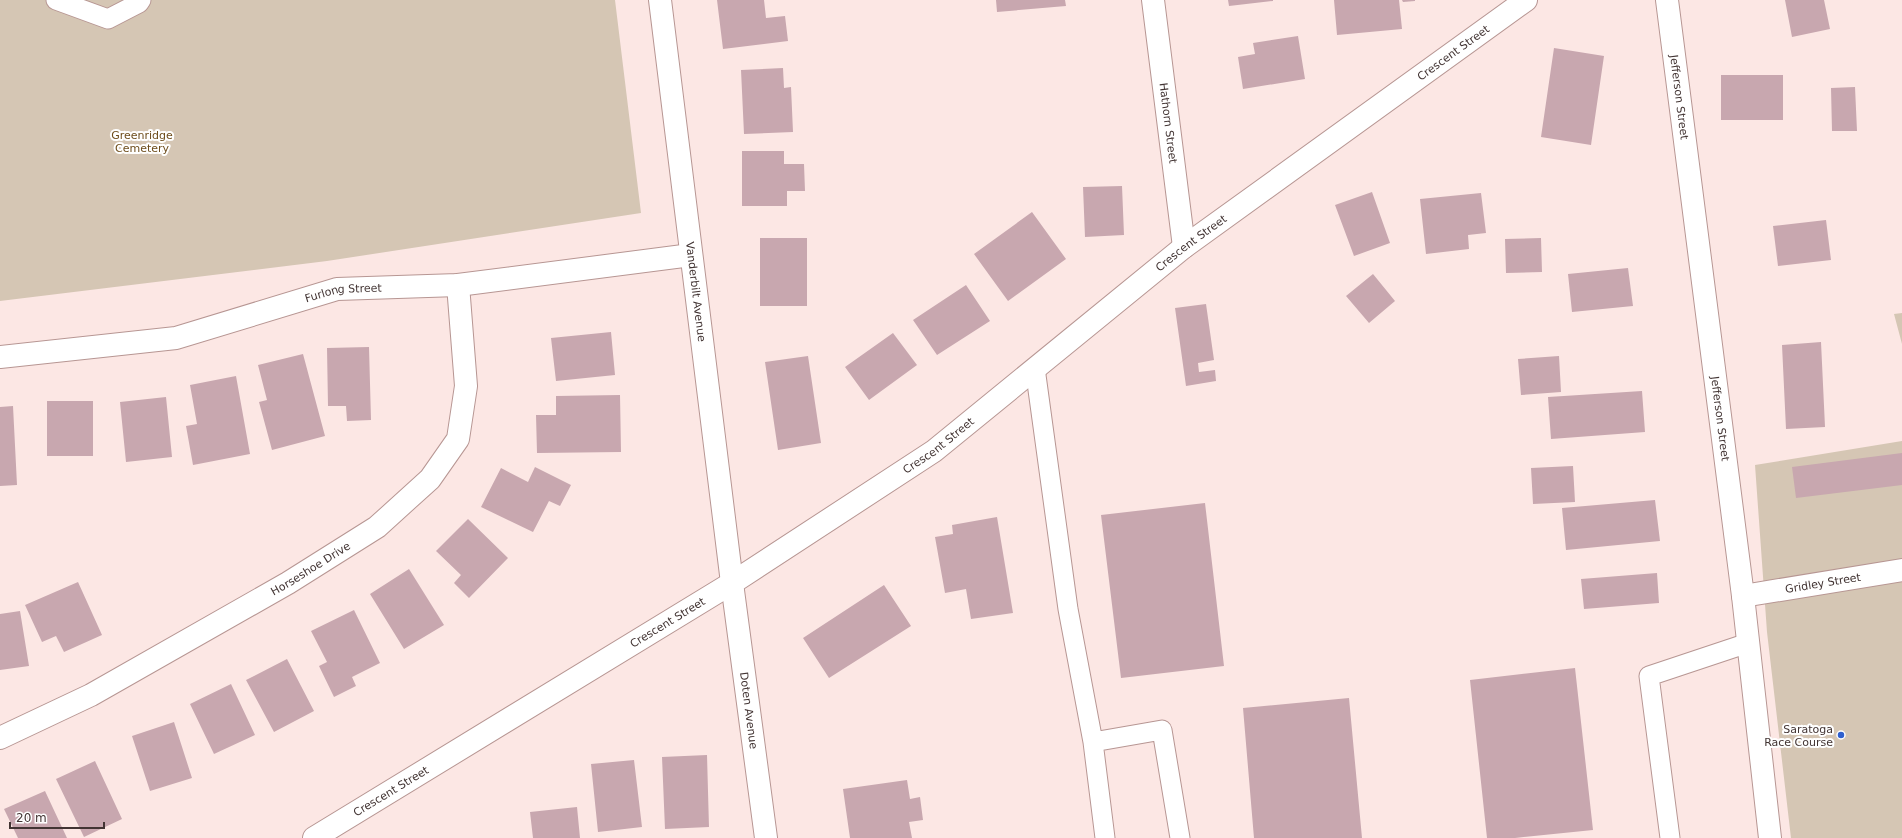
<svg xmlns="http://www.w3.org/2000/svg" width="1902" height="838" font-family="'DejaVu Sans',sans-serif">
<rect width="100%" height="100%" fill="#fce7e4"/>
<!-- green -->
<path fill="#d5c6b4" d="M0,0H615L641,213L327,261L0,301Z
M1902,313V344L1894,314Z
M1902,441V838H1791L1767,632L1755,465Z"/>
<!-- building -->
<path fill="#c8a7af" d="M717,0H764L766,18L785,16L788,41L723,49Z
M996,0H1065L1066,6L997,12Z
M1228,0H1273V1L1229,6Z
M1334,0H1399L1402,29L1337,35Z
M1402,0H1415V1L1403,2Z
M1785,0H1824L1830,29L1792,37Z
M1298,36L1305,79L1243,89L1238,57L1255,54L1253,43Z
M1554,48L1604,56L1591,145L1541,137Z
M783,68L784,88L791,87L793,132L744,134L741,70Z
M1721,75H1783V120H1721Z
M1855,87L1857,131H1832L1831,88Z
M742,151H784V164H804L805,191H787V206H742Z
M1122,186L1124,235L1085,237L1083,187Z
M1372,192L1390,243L1354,256L1335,205Z
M1481,193L1486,233L1468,235L1469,249L1426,254L1420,199Z
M1032,212L1066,259L1008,301L974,254Z
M1826,220L1831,260L1778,266L1773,226Z
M760,238H807V306H760Z
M1541,238L1542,272L1506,273L1505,239Z
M1628,268L1633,306L1572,312L1568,274Z
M1373,274L1395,301L1369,323L1346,296Z
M966,285L990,321L937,355L913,320Z
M1206,304L1214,360L1198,363L1199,372L1215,370L1216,381L1186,386L1175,308Z
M611,332L615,375L556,381L551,338Z
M893,333L917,365L869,400L845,367Z
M1821,342L1825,427L1786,429L1782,345Z
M369,347L371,420L347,421L346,406H328L327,348Z
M303,354L325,436L272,450L259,402L267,400L258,365Z
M808,356L821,443L778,450L765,362Z
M1559,356L1561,392L1521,395L1518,359Z
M236,376L250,454L193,465L186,426L197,424L190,385Z
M1642,391L1645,432L1551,439L1548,397Z
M620,395L621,452L537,453L536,415H556V396Z
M166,397L172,457L126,462L120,402Z
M47,401H93V456H47Z
M13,406L17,485L0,486V407Z
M1902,453V485L1796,498L1792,467Z
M1573,466L1575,502L1533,504L1531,468Z
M535,467L571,485L560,506L549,501L533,532L481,507L501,468L528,482Z
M1655,500L1660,541L1566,550L1562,508Z
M1205,503L1224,666L1121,678L1101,515Z
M997,517L1013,613L971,619L966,589L945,593L935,537L953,534L952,525Z
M468,519L508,558L469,598L454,583L461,575L436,551Z
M409,569L444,625L404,649L370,594Z
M1657,573L1659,603L1584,609L1581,579Z
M78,582L102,635L64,652L56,636L42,642L25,605Z
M884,585L911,626L829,678L803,638Z
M354,610L380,663L352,677L356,686L334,697L319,666L327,662L311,631Z
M20,611L29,666L0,670V614Z
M287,659L314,711L274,732L246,680Z
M1575,668L1593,830L1515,838H1487L1470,680Z
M231,684L255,735L214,754L190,704Z
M1349,698L1362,838H1254L1243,708Z
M174,722L192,778L150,791L132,736Z
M707,755L709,827L665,829L662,757Z
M634,760L642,827L598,832L591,764Z
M95,761L122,819L84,837L56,779Z
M907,780L910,799L920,797L923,820L909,822L912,838H850L843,789Z
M45,791L67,838H18L4,809Z
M577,807L580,838H533L530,812Z"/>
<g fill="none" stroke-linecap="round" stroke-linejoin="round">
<defs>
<path id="lane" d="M56,0L108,19L139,3L141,0
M1035,368L1068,609L1093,742L1105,838
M1093,742L1162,730L1180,838
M1670,838L1649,676L1748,643"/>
<g id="street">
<path id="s1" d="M660,0L732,583L766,838"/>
<path id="s2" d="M1153,0L1184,247"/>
<path id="s3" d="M1667,0L1743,596L1770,838"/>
<path id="s4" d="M0,357L176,338L337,289L458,285L691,255"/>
<path id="s5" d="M732,583L934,451L1184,247L1526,0"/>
<path id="s6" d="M1743,596L1902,570"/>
<path id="s7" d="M0,738L91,695L288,583L377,527L430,479L458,439L466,386L458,285"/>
</g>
<g id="secondary">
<path id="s8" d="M314,838L732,583"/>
</g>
</defs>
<!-- lane casing -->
<use href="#lane" stroke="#b79693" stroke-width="21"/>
<!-- street casing -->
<use href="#street" stroke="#b79693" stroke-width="24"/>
<!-- secondary casing -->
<use href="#secondary" stroke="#b79693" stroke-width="24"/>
<!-- lane -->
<use href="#lane" stroke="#fff" stroke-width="19"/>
<!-- street -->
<use href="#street" stroke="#fff" stroke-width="22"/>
<!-- secondary -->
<use href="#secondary" stroke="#fff" stroke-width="22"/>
</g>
<!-- markers -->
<circle fill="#2e5fce" stroke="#fff" stroke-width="1.5" cx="1841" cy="735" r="4"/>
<g text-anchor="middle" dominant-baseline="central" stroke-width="4" stroke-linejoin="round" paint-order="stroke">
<!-- street labels -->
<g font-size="11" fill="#423433" stroke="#fff">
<text stroke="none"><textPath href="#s5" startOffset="896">Crescent Street</textPath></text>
<text stroke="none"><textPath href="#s3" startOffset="98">Jefferson Street</textPath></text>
<text stroke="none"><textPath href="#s2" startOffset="124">Hathorn Street</textPath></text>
<text stroke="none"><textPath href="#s5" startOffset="572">Crescent Street</textPath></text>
<text stroke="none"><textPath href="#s1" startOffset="294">Vanderbilt Avenue</textPath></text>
<text stroke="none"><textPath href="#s4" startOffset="351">Furlong Street</textPath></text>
<text stroke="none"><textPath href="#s3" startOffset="422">Jefferson Street</textPath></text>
<text stroke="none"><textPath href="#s5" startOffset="248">Crescent Street</textPath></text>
<text stroke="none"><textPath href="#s7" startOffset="354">Horseshoe Drive</textPath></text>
<text stroke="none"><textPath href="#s6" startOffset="81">Gridley Street</textPath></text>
<text stroke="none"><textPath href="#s8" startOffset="414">Crescent Street</textPath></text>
<text stroke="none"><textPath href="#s1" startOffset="716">Doten Avenue</textPath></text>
<text stroke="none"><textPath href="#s8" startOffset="90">Crescent Street</textPath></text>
</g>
<!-- park labels -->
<g font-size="11" fill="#6e4d1c" stroke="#fff">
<text x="142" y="135">Greenridge<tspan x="142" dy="13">Cemetery</tspan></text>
</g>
<!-- poi labels -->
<g font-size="11" fill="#423433" stroke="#fff" text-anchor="end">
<text x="1833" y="729">Saratoga<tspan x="1833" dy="13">Race Course</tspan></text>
</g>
</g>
<!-- scale -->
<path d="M10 822v6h94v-6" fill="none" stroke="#423433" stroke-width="2"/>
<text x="16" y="822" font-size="12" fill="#423433" stroke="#ffffff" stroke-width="3" paint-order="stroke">20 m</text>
</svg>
